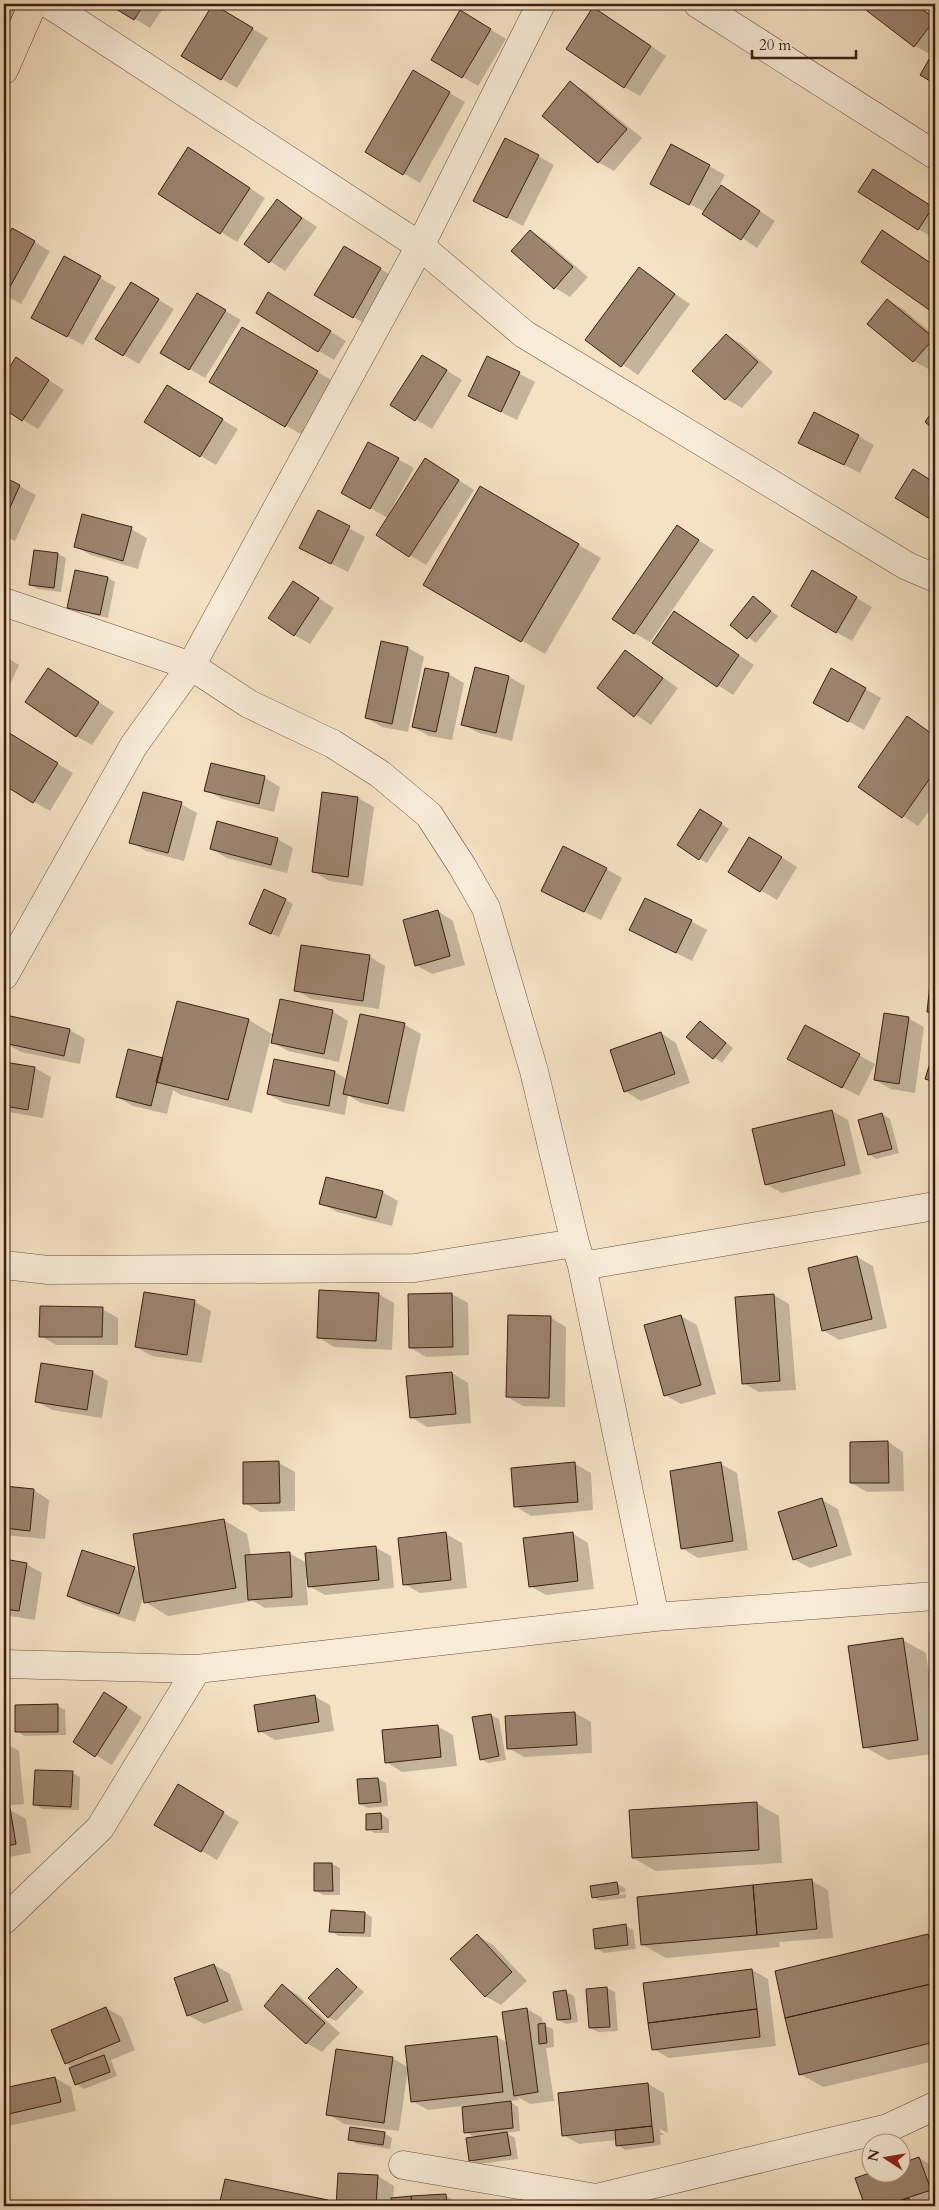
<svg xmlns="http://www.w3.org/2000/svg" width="939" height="2210" font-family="Cardo,serif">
<rect width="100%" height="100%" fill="#f5e2c4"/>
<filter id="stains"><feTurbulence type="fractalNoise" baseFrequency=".004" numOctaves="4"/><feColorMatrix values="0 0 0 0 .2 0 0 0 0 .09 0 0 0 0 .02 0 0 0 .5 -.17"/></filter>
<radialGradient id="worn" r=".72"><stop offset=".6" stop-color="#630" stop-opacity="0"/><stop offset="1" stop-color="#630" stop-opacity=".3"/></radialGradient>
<!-- shadow -->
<path fill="#0003" fill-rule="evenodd" d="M4,4H19L4,38Z
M114,4H166L150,28L113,6Z
M508,4H537L530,16Z
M872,4H918L935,17V83L921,74L933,56L915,46L867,9Z
M229,15L268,38L237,88L183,55Z
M609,18L666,56L640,96L624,87Z
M476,21L506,39L478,86L433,59Z
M413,72L465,102L420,183L367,152Z
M571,83L586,92L642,138L614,171L598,162Z
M538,156L554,165L523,226L491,209Z
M204,158L265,198L237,242L160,194Z
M709,166L725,175L715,194L737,196L775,221L757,248L705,212L668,193Z
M874,170L935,209L934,238L918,229Z
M277,200L317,227L285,271L270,261Z
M13,230L50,251L21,304L4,294V246Z
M530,231L546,241L588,277L570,297L555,288Z
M883,231L935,266V312L863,262Z
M344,248L396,278L369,326L316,295Z
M65,258L116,287L83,345L48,326Z
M639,269L690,304L638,375L587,340Z
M147,293L174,309L139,364L97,339Z
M198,295L241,320L205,378L162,353Z
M887,300L903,309L935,336V363L930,370L914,361L868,324Z
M284,303L346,341L334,360L319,351Z
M242,328L340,385L309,439L211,382Z
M726,335L742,344L773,372L742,408L726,399L694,371Z
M488,357L535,382L517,420L470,396Z
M17,359L64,390L38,429L4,408V378Z
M438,365L462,380L432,429L392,405Z
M183,396L238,429L216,465L201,456Z
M858,436L874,445L860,473L816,451Z
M398,459L414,468L387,517L388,518L441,469L474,490L426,565L377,535L388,518L342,492Z
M4,478L36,495L15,541L4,536Z
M481,488L601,558L545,654L425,585Z
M319,512L365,537L348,572L316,556Z
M678,527L714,550L650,642L634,633Z
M131,529L147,538L138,569L91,555L75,546Z
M35,551L58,554L66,558L61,592L38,589L30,585Z
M812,572L872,607L852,641L836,632Z
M108,578L115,582L108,618L76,611L68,607Z
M309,592L334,608L310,644L294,635Z
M754,598L778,616L756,643L732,625Z
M674,612L754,665L733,695L654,643Z
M382,643L408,648L424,657L408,732L382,727L366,718Z
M626,652L678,688L651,725L598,688Z
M4,656L19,665L5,695H4Z
M48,669L114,712L92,745L76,736Z
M476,669L509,677L525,686L512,741L479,733L463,724Z
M832,670L881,698L864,730L830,711Z
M448,674L464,683L452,740L429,736L413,727Z
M908,718L935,736V803L918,826L859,787Z
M7,733L73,773L50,811L4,784V738Z
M265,778L280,787L274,812L222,799L206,790Z
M323,793L358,798L374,807L363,886L329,881L313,871Z
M181,804L197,813L184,861L146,851L131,842Z
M708,815L729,829L707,863L700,859Z
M277,839L293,848L287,873L227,858L211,849Z
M765,847L797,867L777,900L729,871Z
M606,869L622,878L601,920L558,899Z
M286,900L293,904L279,937L258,928Z
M438,911L453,921L465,965L432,974L416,965Z
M691,921L707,930L692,961L631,930Z
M370,957L385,966L379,1009L311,999L296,990Z
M932,976L935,977V1016L928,1012Z
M178,1002L249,1020L274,1035L332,1011L348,1021L339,1062L288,1051L272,1042L273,1036H271L252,1113L181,1095L173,1090L167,1114L133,1106L117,1097L164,1059Z
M361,1015L405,1025L421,1034L404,1112L361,1103L348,1095L345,1115L284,1103L268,1094L275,1061L335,1072L348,1080Z
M908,1018L924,1027L915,1093L891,1089L875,1080Z
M707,1027L733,1048L722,1063L688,1037Z
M806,1027L875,1064L859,1096L805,1068Z
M70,1030L85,1039L80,1064L21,1052L5,1043Z
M661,1033L676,1043L690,1083L641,1101L625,1091Z
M4,1063L35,1068L51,1077L43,1118L4,1111Z
M832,1111L848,1120L861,1174L782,1193L766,1184Z
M882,1114L890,1119L899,1153L876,1159L869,1154Z
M382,1192L398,1201L392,1226L337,1212L321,1203Z
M857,1257L873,1266L887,1328L839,1340L824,1331L809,1269Z
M145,1294L195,1302L211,1311L202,1363L152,1356L136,1347Z
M378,1294L394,1303L392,1350L334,1347L318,1337Z
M452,1294L468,1303L469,1355L426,1357L411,1348Z
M774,1295L789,1304L796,1390L759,1392L743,1383Z
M102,1309L118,1318V1345H56L41,1336Z
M681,1316L697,1325L716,1394L681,1404L665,1395Z
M551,1318L566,1327L565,1407L523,1406L507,1397Z
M4,1359L7,1395H4Z
M92,1372L108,1381L102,1418L52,1410L36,1401Z
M452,1373L468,1383L471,1423L427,1427L411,1417Z
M888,1442L903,1452L904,1491L867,1492L851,1483Z
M244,1463H279L295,1472V1511L260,1512L245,1503Z
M575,1464L591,1473L593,1510L531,1516L515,1506Z
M721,1464L737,1473L748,1550L698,1558L683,1549Z
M4,1487L34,1490L49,1500L45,1539L4,1535Z
M822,1500L838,1509L852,1555L810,1568L794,1559Z
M224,1520L247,1534L251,1556L289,1553L307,1563L375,1547L391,1556L394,1588L325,1595L309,1586L308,1579H306L308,1605L265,1608L253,1601L168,1616L145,1602L144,1595L135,1622L84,1605L68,1596L134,1568L140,1572Z
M572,1533L588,1543L594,1589L546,1595L530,1586Z
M446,1534L462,1543L467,1588L420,1593L404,1584Z
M4,1560L26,1564L42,1573L35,1620L4,1615Z
M903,1640L926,1653L935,1716V1769L933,1754L888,1760L865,1747Z
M314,1696L330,1705L334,1731L275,1740L260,1731Z
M121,1703L142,1717L112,1765L74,1742Z
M57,1706L65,1710L66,1735L24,1736L17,1731Z
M575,1713L591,1722L592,1753L524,1757L508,1748Z
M491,1715L499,1719L506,1760L488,1763L481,1759Z
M437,1726L453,1735L457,1766L402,1772L386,1762Z
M4,1742L19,1751L24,1804L4,1806Z
M73,1773L80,1777L79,1810L42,1809L34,1804Z
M378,1779L386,1783L388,1806L368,1808L360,1804Z
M178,1786L239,1822L217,1860L156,1824Z
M756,1803L779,1816L782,1863L656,1871L633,1858Z
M10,1810L26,1819L31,1853L4,1858V1811Z
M381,1814L389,1819V1833H375L368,1829Z
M315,1864H332L340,1868V1895H323L315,1890Z
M812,1881L828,1890L833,1938L779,1942L780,1947L666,1958L643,1945L638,1898Z
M617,1884L625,1888L626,1898L600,1901L593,1897ZM625,1892V1894L598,1898V1895Z
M365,1913L372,1917L371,1937L338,1936L331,1931Z
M626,1926L633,1930L636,1949L604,1953L596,1948Z
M477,1936L493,1945L527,1981L501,2005L485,1996Z
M928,1936L935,1940V2061L823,2087L800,2074Z
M214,1965L230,1974L243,2010L204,2024L188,2015Z
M337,1969L364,1992L336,2021L328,2017Z
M752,1970L768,1979L776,2046L669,2058L653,2049Z
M283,1986L298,1995L340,2033L322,2052L306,2043Z
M607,1988L615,1992L618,2031L598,2032L590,2028Z
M566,1992L574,1996L578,2022L566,2024L558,2020Z
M106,2008L122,2017L135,2050L111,2060L117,2076L84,2089L76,2084L73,2068L66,2063Z
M527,2009L542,2018L543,2025L553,2029L554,2047L546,2048L554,2101L530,2104L518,2097L519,2100L509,2101L518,2107L520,2131L506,2133L515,2138L518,2159L478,2164L470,2160L476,2138L466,2132L463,2106L428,2110L412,2101L408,2069L399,2131L344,2124L328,2114L392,2058L409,2068L497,2037L508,2043Z
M4,2029L9,2038L4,2041Z
M55,2078L71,2087L76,2111L4,2127V2089Z
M648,2084L664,2093L668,2133L660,2129V2132L665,2135H660L661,2145L625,2150L618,2145L617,2140L579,2144L563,2135ZM621,2128V2130L576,2135V2133Z
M384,2133L392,2138L390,2149L357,2144L350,2139Z
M919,2158L935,2167V2202L924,2206H866L857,2179L902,2172V2164Z
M339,2174L378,2176L394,2186L393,2199L446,2196L453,2200L454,2206H221L226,2181L328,2201L337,2206Z"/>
<!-- building -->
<path fill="#9c846f" stroke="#3b1e12" d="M112,4H144L134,20L111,6Z
M213,4L253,28L221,80L181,56Z
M870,4H915L935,19L914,47L866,10Z
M593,7L651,46L624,88L566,49Z
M460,10L491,29L462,78L431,60Z
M935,49V84L920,75Z
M413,70L450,92L403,175L365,152Z
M570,81L627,129L598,163L542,116Z
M505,138L539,155L507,218L473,201Z
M671,144L710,165L689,205L650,184Z
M188,147L250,188L220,234L158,194Z
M873,169L933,207L918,230L858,192Z
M721,185L760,211L741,240L702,214Z
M277,199L302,218L269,263L244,244Z
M12,228L35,241L5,296L4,243Z
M530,230L573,267L554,289L511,251Z
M882,230L935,266V314L861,262Z
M344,246L381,268L353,318L314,295Z
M64,256L101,276L67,337L31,318Z
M639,267L675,294L621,367L585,340Z
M131,282L159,299L123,356L95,339Z
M268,292L331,331L318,352L256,313Z
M197,293L226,310L189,370L160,353Z
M887,299L934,338L913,362L867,324Z
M242,327L318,371L285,427L209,382Z
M726,334L758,362L725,400L692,371Z
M422,355L447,370L415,421L390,405Z
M487,356L520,372L501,412L468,396Z
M16,357L49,380L22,421L4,409V376Z
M167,385L223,419L200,457L144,422Z
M935,407V430L925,422Z
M814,412L859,435L844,465L798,443Z
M368,442L399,458L370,509L341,493Z
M425,458L459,480L409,557L376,535Z
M913,469L935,483V522L895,498Z
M4,477L20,485L4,521Z
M480,486L579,544L521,642L423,585Z
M318,510L350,526L331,564L299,548Z
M82,514L132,527L123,561L74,547Z
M677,525L699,540L634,634L612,619Z
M34,550L58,553L54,588L29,585Z
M75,570L108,577L100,615L67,608Z
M812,570L857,597L836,633L791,606Z
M293,581L319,598L294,636L268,618Z
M753,596L771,611L747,639L730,625Z
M674,611L739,655L717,687L652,643Z
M381,641L408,647L392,724L365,718Z
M625,650L663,678L634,717L597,688Z
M475,667L509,676L496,733L461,725Z
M48,668L99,702L76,737L25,702Z
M425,668L449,673L436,732L412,727Z
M831,668L866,688L848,722L813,703Z
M907,716L935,736V771L902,818L858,787Z
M6,731L58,763L33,803L4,785V736Z
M211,763L265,776L259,804L204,791Z
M143,792L182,802L168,853L129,843Z
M322,792L358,797L348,877L312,872Z
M700,809L722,823L699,860L677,845Z
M217,821L278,838L271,865L210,849Z
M749,837L782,857L760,892L728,872Z
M563,846L607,868L584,912L541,891Z
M264,889L286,899L271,934L249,924Z
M645,898L692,920L676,953L629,930Z
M438,910L450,956L415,966L403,920Z
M301,945L370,955L363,1001L294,991Z
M931,975H935V1013L927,1012Z
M280,999L333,1010L324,1054L271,1043Z
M177,1001L249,1019L228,1100L156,1082Z
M884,1013L909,1017L899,1084L874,1080Z
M360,1014L405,1023L388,1104L343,1094Z
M10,1016L70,1029L64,1056L4,1043Z
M700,1021L726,1043L713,1059L686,1037Z
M805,1025L860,1054L842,1088L787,1059Z
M661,1032L675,1074L624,1092L610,1050Z
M935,1047V1082L925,1079Z
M128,1049L163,1058L151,1106L116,1097Z
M274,1059L335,1071L329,1106L267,1094Z
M4,1062L35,1067L28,1110L4,1106Z
M832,1110L845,1165L765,1185L752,1129Z
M882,1113L892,1149L868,1155L858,1120Z
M326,1177L383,1191L376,1218L319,1204Z
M857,1256L872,1319L822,1331L808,1268Z
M319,1290L379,1293L376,1341L317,1338Z
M144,1292L195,1300L187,1355L135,1347Z
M452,1293L453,1347L409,1348L408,1294Z
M774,1294L780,1381L742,1384L735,1297Z
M40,1306L103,1307L102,1337H39Z
M508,1315L551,1316L549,1398L506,1397Z
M681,1315L701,1385L664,1396L644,1325Z
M41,1363L93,1371L87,1410L35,1402Z
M452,1372L456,1414L410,1418L406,1376Z
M888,1441L889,1483H850V1442Z
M279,1461L280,1503L243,1504V1462Z
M575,1462L578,1502L514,1507L511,1468Z
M721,1462L733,1541L681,1549L670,1471Z
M4,1486L34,1489L30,1531L4,1528Z
M822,1498L837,1546L793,1560L778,1512Z
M224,1519L236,1588L144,1603L133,1534Z
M446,1532L451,1580L403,1585L398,1538Z
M573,1532L578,1581L529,1587L523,1538Z
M376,1546L379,1580L308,1587L305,1553Z
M82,1550L135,1567L119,1614L67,1596Z
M290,1552L292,1597L248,1600L245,1555Z
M4,1559L27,1563L19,1611L4,1609Z
M903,1638L918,1740L863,1748L848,1646Z
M104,1692L127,1707L95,1757L73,1742Z
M315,1695L319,1722L258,1732L254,1705Z
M58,1704V1732H15V1705Z
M575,1712L577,1745L507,1749L505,1716Z
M491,1714L499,1756L480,1760L472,1717Z
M438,1725L441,1757L385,1763L382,1730Z
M935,1740V1777L930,1741Z
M4,1743L8,1795L4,1796Z
M35,1770L73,1771L71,1807L33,1805Z
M378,1778L381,1802L359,1804L357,1779Z
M178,1784L224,1812L201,1852L154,1825Z
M757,1802L759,1850L632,1858L629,1810Z
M10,1808L16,1844L4,1847V1809Z
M381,1813L382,1829L366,1830V1814Z
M314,1863H332L333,1891H314Z
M812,1879L817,1929L757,1935L753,1885Z
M617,1882L619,1894L592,1898L590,1886Z
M753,1885L757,1935L641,1945L637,1897Z
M331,1910L365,1912L364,1933L329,1932Z
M626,1924L628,1945L595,1949L593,1929Z
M477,1934L512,1972L485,1997L450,1959Z
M928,1934L935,1963V1983L785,2018L775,1971Z
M214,1964L228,2001L187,2016L174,1978Z
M337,1968L357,1987L328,2018L308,1998Z
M752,1969L757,2009L648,2023L643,1983Z
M935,1983V2042L799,2075L785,2018Z
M282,1984L325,2023L306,2044L264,2006Z
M607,1987L610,2027L589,2028L586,1989Z
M566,1990L571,2019L557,2020L553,1992Z
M106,2007L120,2041L65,2064L51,2030Z
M527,2008L538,2092L514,2096L502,2012Z
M757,2009L760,2037L652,2050L648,2023Z
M545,2023L547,2043L539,2044L538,2024Z
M497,2036L503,2092L411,2102L405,2046Z
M336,2049L393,2057L384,2123L326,2115Z
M104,2055L110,2072L75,2085L69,2068Z
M55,2077L61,2102L4,2115V2088Z
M648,2083L652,2126L562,2136L558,2093Z
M511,2101L513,2128L464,2133L462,2107Z
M652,2126L654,2142L616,2146L615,2130Z
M350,2127L385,2132L383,2145L348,2140Z
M507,2132L511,2155L469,2161L466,2138Z
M919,2157L931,2190L883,2206H865L855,2178L873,2172H902V2163Z
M338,2173L378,2175L376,2206H336Z
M225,2179L328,2200L327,2206H219Z
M446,2194L447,2206H412L411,2196Z
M411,2196L412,2206H392L391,2198Z
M909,2198L912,2206H883Z"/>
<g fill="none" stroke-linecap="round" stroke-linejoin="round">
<defs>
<path id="minor" d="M49,4L420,246L524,334L907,566L935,578
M698,4L935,155
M4,602L191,666L420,246L541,4
M4,976L134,745L191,666L249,704L333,744L380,774L429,815L462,866L486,908L534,1071L575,1243L582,1266L935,1206
M4,1265L48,1270L415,1268L575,1243
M582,1266L655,1617
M4,1664L197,1669L655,1617L935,1596
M4,1920L100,1828L197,1669
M403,2165L596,2198L888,2128L935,2106"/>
<path id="major" d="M4,70L33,4"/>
</defs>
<!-- minor casing -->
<use href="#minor" stroke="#6a4f3e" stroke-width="29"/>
<!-- major casing -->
<use href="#major" stroke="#3b1e12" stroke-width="29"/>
<!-- minor -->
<use href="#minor" stroke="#f8ecd9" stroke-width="28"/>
<!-- major -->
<use href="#major" stroke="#f5e2c4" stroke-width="28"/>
</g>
<!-- margin -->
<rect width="939" height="2210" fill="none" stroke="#f5e2c4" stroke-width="20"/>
<rect x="5" y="5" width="929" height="2200" fill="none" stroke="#3b1e12" stroke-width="2.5"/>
<rect x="10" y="10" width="919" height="2190" fill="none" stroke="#3b1e12"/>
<!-- north arrow -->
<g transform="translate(886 2158) rotate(282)"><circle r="24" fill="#f8ecd9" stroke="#ac9a89"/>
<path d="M0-4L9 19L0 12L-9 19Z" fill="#8f2418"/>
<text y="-8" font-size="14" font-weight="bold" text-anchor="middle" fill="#3b1e12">N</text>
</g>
<!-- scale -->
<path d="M752 50v8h104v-8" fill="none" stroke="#3b1e12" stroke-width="2.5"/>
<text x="759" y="50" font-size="15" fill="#3b1e12" stroke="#f8ecd9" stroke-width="4" paint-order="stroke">20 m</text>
<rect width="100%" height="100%" filter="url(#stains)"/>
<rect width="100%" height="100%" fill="url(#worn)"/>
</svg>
